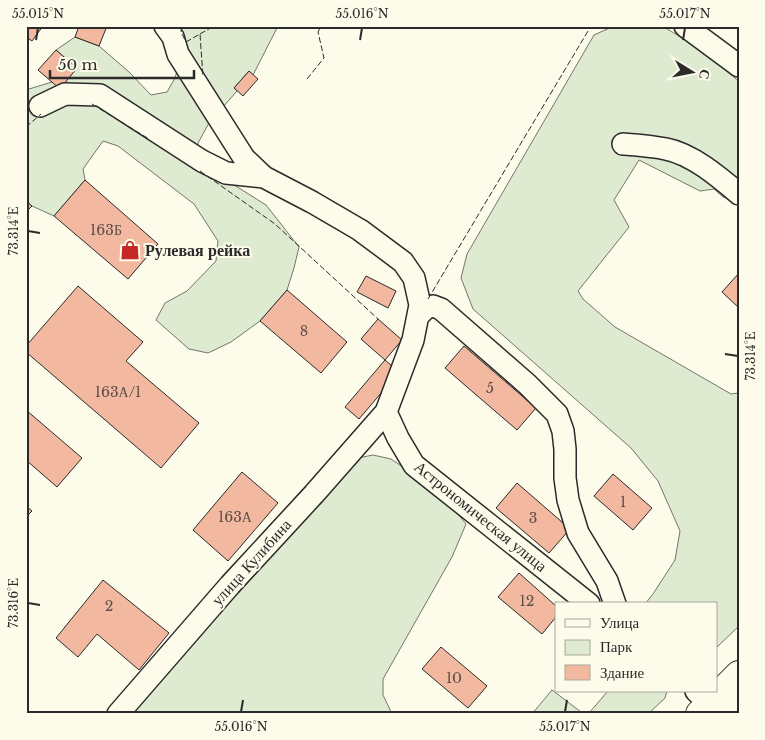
<svg xmlns="http://www.w3.org/2000/svg" width="765" height="740" font-family="'Libre Baskerville',serif">
<rect width="100%" height="100%" fill="#fdfbea"/>
<!-- green -->
<path fill="#deebd1" stroke="#74746e" d="M174,26H278L253,75L249,71L234,88L237,91L209,123L198,143L196,161L266,205L299,247L294,268L287,290L260,321L231,342L208,353L189,349L156,320L165,303L187,291L216,261L218,241L194,204L118,146L103,141L83,169L85,180L54,216L32,206L26,201V91L29,89L52,82L60,88L77,68L56,50L75,37L99,46L129,72L151,95L167,92L175,78L183,50Z
M614,26C628,26 647,24 660,26C673,29 729,71 739,82V202L723,197L714,189L700,191L639,160L614,200L629,227L578,291L583,299L615,327L731,394L739,393V626L716,648V604H645L653,594L675,560L680,531L658,481L631,448L473,309L461,278L467,254L594,35Z
M373,455L391,459L441,493L466,524L452,557L383,679V695L392,714H131L358,458Z
M552,690L581,712L589,713L608,691H667L665,698L648,714H532Z"/>
<!-- building -->
<path fill="#f2b8a0" stroke="#2b2b2b" d="M26,26H43L32,41L26,37Z
M79,26H107L99,46L75,37Z
M56,50L77,68L60,89L38,70Z
M249,71L258,79L243,96L234,88Z
M85,180L158,244L128,279L54,216Z
M26,201L32,206L26,212Z
M739,273V308L722,292Z
M366,276L396,291L388,308L357,292Z
M78,286L143,342L126,361L199,423L161,468L26,352V346Z
M287,290L347,342L321,373L260,321Z
M378,319L402,340L385,360L361,339Z
M464,346L536,408L517,430L445,368Z
M385,360L399,372L359,419L345,407Z
M26,410L82,458L57,487L26,460Z
M242,472L278,503L228,561L193,530Z
M613,474L652,508L633,530L594,496Z
M517,483L570,529L549,553L496,508Z
M26,506L32,511L26,517Z
M519,573L556,606V617L542,634L498,597Z
M103,580L169,633L139,670L97,634L78,657L56,638Z
M441,647L487,686L468,708L422,669Z"/>
<g fill="none" stroke-linecap="round" stroke-linejoin="round">
<defs>
<path id="minor" d="M165,26L173,37L178,54L244,158L264,177L312,202L360,230L403,262L414,278L420,305L413,340L386,412L398,438L414,465L589,604
M685,26L739,66
M40,106L65,94L100,95L202,161L226,173L264,177
M623,144C637,145 652,146 666,149C692,154 719,177 739,194
M418,316L427,307L433,306L441,309L527,384L557,414L563,431L565,449V478L568,500L578,533L607,581L615,604
M696,691L721,714
M118,714L230,585L314,494L386,412"/>
<path id="major" d="M700,714L739,675
M730,714L739,705"/>
</defs>
<!-- minor casing -->
<use href="#minor" stroke="#2b2b2b" stroke-width="24"/>
<!-- major casing -->
<use href="#major" stroke="#2b2b2b" stroke-width="30"/>
<!-- minor -->
<use href="#minor" stroke="#fdfbea" stroke-width="21"/>
<!-- major -->
<use href="#major" stroke="#fdfbea" stroke-width="28"/>
<!-- fence -->
<path stroke="#2b2b2b" stroke-width="1" stroke-dasharray="6 2.5" stroke-linecap="butt" d="M182,26L181,32L186,42L200,34L203,77
M200,34L214,26
M307,79L324,58L318,32L321,26
M92,104L149,139
M26,127L41,114
M200,171L275,224L378,319
M428,299L591,26"/>
</g>
<!-- ticks -->
<path fill="none" stroke="#2b2b2b" stroke-width="2" d="M36,40L38,28M360,40L362,28M683,40L685,28M28,231L40,233M725,354L738,356M28,603L40,605M241,712L243,700M565,712L567,700"/>
<!-- icons -->
<defs>
<symbol id="shop-bare" viewBox="-9 -9 18 18"><path d="M-5-2.5h2.3a2.7 3.5 0 0 1 5.4 0H5L5.5 6h-11ZM-1.5-2.5h3a1.5 2.3 0 0 0-3 0Z" fill="#c62828" stroke="#fdfbea" stroke-width="2.5" paint-order="stroke"/></symbol>
</defs>
<g fill-rule="evenodd">
<use href="#shop-bare" x="116" y="236" width="28" height="28"/>
</g>
<g text-anchor="middle" dominant-baseline="central" stroke-width="4" stroke-linejoin="round" paint-order="stroke">
<!-- number labels -->
<g font-size="14" fill="#5d4e48">
<text x="106" y="230">163Б</text>
<text x="304" y="331">8</text>
<text x="490" y="388">5</text>
<text x="118" y="392">163А/1</text>
<text x="623" y="502">1</text>
<text x="235" y="517">163А</text>
<text x="533" y="518">3</text>
<text x="527" y="601">12</text>
<text x="109" y="606">2</text>
<text x="454" y="678">10</text>
</g>
<!-- poi labels -->
<g font-size="16" font-weight="bold" fill="#2b2b2b" stroke="#fdfbea" text-anchor="start">
<text x="145" y="250">Рулевая рейка</text>
</g>
<!-- street labels -->
<g font-size="16" fill="#2b2b2b" stroke="#fdfbea">
<text transform="translate(481 516) rotate(39)">Астрономическая улица</text>
<text transform="translate(251 562) rotate(-48)">улица Кулибина</text>
</g>
</g>
<!-- border -->
<rect width="765" height="740" fill="none" stroke="#fdfbea" stroke-width="55"/>
<!-- legend -->
<rect x="555" y="602" width="162" height="90" fill="#fdfbea" stroke="#a9a89e"/>
<rect x="565" y="619" width="25" height="8" fill="#fdfbea" stroke="#a9a89e"/>
<text x="600" y="628" font-size="15" fill="#2b2b2b">Улица</text>
<rect x="565" y="640" width="25" height="15" fill="#deebd1" stroke="#a9a89e"/>
<text x="600" y="652" font-size="15" fill="#2b2b2b">Парк</text>
<rect x="565" y="665" width="25" height="15" fill="#f2b8a0" stroke="#a9a89e"/>
<text x="600" y="678" font-size="15" fill="#2b2b2b">Здание</text>
<!-- north arrow -->
<g transform="translate(692 72) rotate(100)" stroke="#fdfbea" stroke-width="4" paint-order="stroke">
<path d="M0-4L9 19L0 12L-9 19Z" fill="#2b2b2b"/>
<text y="-8" font-size="14" font-weight="bold" text-anchor="middle" fill="#2b2b2b">С</text>
</g>
<!-- scale -->
<path d="M50 70v8h144v-8" fill="none" stroke="#2b2b2b" stroke-width="2.5"/>
<text x="58" y="70" font-size="15" fill="#2b2b2b" stroke="#fdfbea" stroke-width="4" paint-order="stroke">50 m</text>
<rect x="28" y="28" width="710" height="684" fill="none" stroke="#2b2b2b" stroke-width="2"/>
<g font-size="12" text-anchor="middle" fill="#2b2b2b">
<text x="38" y="18">55.015°N</text>
<text x="362" y="18">55.016°N</text>
<text x="685" y="18">55.017°N</text>
<text transform="translate(14 231) rotate(-90)" y="4">73.314°E</text>
<text transform="translate(751 356) rotate(-90)" y="4">73.314°E</text>
<text transform="translate(14 603) rotate(-90)" y="4">73.316°E</text>
<text x="241" y="731">55.016°N</text>
<text x="565" y="731">55.017°N</text>
</g>
</svg>
